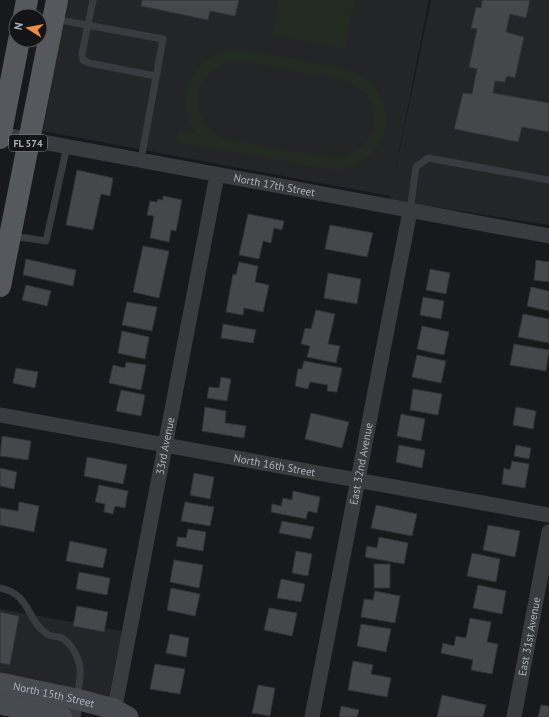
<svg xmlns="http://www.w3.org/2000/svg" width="549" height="717" font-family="'PT Sans',sans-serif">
<rect width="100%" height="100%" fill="#18191a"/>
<!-- built -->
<path fill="#242527" d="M67,0H429L393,182L431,0H549V225L390,200V196L43,131Z
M0,609L122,631L108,701L0,676Z"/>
<!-- green -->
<path fill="#222a22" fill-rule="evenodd" d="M279,0H354L345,49L272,35Z
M230,49L247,50L344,68C406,84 397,167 333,170L176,142L178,130L196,133C172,99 191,58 230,49ZM232,62H244L342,80C389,92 382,155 334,158L230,140C186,127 188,72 232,62Z"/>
<!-- building -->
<path fill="#45474a" stroke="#323336" d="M142,0H239L235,16L210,11L208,20L141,6Z
M482,0H530L526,18L510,14L506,32L524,37L515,78L507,76L505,82L495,81L493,93L549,103V132L522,127L518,142L454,129L463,93L472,94L477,69L469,67L477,29L471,28L476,7L481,8Z
M77,170L113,178L110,196L101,194L93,230L66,225Z
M163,196L182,200L176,231L171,230L169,242L150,238L154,216L147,215L150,201L157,202L158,199L163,200Z
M248,214L284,221L282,230L274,228L271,243L263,241L259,259L239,255Z
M330,225L373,233L367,257L325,249Z
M143,246L169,251L159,298L133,292Z
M26,259L76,270L73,286L23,275Z
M536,260L549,262V282L534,280Z
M239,262L258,266L255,282L269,285L263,312L244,308L243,315L226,312L233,274L236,275Z
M430,269L450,273L446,294L426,290Z
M328,273L361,279L357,304L324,298Z
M26,285L51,291L47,306L22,300Z
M531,287L549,291V311L527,306Z
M423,297L444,301L441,319L420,315Z
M127,302L157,307L152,331L122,325Z
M316,310L335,314L328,344L340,346L336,363L307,357L310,346L301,344L305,328L311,329Z
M523,314L549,319V343L518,337Z
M223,324L256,330L253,343L221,338Z
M422,326L449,332L444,355L417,349Z
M122,331L149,337L145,359L118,353Z
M514,344L549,350L546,371L510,365Z
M417,355L446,361L441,383L412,377Z
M304,361L342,368L337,392L327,391L328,385L310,382L308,389L295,386L298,369H302Z
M126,362L146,365L141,390L109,383L113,365L125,368Z
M16,368L38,372L35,388L13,383Z
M221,377L231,379L227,401L207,398L209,387L219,388Z
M413,389L442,394L438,415L410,410Z
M121,390L145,395L141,416L116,411Z
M205,407L226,411L225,423L246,426L244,438L202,431Z
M516,407L536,411L533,429L513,425Z
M311,413L349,422L342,448L305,439Z
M401,414L425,419L421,441L397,436Z
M2,436L31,441L28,460L0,456Z
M399,445L425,450L422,468L396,462Z
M516,445L531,448L529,459L514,456Z
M87,457L127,465L123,484L84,476Z
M512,461L529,464L525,488L502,484L504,468L510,470Z
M0,468L17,472L14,489L0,486Z
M194,473L214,477L210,499L190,495Z
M99,485L128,491L125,508L115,506L113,514L104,512L105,504L95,502Z
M293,491L320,497L317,513L308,511L306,519L271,512L272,504L281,506L283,498L292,500Z
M19,502L39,506L34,532L0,525V508L18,511Z
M185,502L214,507L210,526L181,521Z
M376,505L417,514L412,536L371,528Z
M282,521L314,527L311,539L279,533Z
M488,525L520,531L515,557L483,550Z
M188,529L206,532L203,551L176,546L178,537L186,538Z
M379,537L408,543L404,564L365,557L367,546L377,548Z
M70,541L107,549L103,568L66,561Z
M296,551L312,554L308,576L292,573Z
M472,553L500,559L496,582L467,576Z
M174,560L203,565L199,588L170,582Z
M374,564H390V588H374Z
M79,572L110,578L107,595L76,589Z
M281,579L305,584L301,602L277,598Z
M478,585L506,591L502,614L473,608Z
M171,588L200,594L195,616L167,610Z
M375,591L400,596L395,623L361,617L364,599L373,600Z
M77,606L108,612L104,632L73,626Z
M269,608L297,613L292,636L264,630Z
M0,612L19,616L10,665L0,663Z
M470,618L491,622L487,642L498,644L492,674L471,670L473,660L441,653L443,643L454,646L456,636L466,638Z
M361,624L391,629L386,652L357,646Z
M170,634L189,638L186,657L166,653Z
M353,661L373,665L371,674L391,678L387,697L348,690Z
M155,664L185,669L180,694L150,689Z
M258,685L275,688L270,716L252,713Z
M442,695L486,705L483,717H437Z
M541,705L549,706V717H538Z
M341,706L359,710L357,717H339Z"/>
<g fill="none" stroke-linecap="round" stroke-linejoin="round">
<!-- lane -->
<path stroke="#393b3f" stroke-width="7" d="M93,0L82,54L83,60L89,63L156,76
M54,19L163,39L141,160
M410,211L416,167L428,158L549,180
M12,236L46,241L67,146
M0,588C31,594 26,620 47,634C51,637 57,636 62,638C69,642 74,650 77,657C83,670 79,684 77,697"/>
<!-- street -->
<g stroke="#393b3f" stroke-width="15">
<path id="s1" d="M0,134L549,236"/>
<path id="s2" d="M0,415L549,515"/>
<path d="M73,717L76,699"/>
<path id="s3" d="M113,717L217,175"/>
<path id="s4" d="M312,717L410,211"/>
<path id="s5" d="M514,717L549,532"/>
</g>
<!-- secondary -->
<g stroke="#474b4f" stroke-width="21">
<path id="s6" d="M0,683L76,699L114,709L128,717"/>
<path d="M0,704L62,717"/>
</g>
<!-- primary -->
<path stroke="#55595e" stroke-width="22" d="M24,16L27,0
M0,138L19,40
M0,286L57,0"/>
</g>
<g text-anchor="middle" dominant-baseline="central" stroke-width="3" stroke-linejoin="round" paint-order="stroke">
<!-- shield labels -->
<rect fill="#131415" stroke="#7d8388" stroke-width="1" x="9" y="135" width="38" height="16" rx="3"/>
<g font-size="10" font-weight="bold" fill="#abb2ba">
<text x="28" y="143">FL 574</text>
</g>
<!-- street labels -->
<g font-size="11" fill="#abb2ba" stroke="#131415">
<text stroke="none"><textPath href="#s1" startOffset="279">North 17th Street</textPath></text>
<text stroke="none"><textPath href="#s3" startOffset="276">33rd Avenue</textPath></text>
<text stroke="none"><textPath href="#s4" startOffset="258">East 32nd Avenue</textPath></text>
<text stroke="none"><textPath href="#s2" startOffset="279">North 16th Street</textPath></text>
<text stroke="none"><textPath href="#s5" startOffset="82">East 31st Avenue</textPath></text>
<text stroke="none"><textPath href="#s6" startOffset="55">North 15th Street</textPath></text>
</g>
</g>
<!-- north arrow -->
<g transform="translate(28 28) rotate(281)"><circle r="19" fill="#131415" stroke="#505357"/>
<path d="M0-3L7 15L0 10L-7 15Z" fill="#f08d3a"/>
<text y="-6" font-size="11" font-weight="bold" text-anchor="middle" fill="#abb2ba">N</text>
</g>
</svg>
